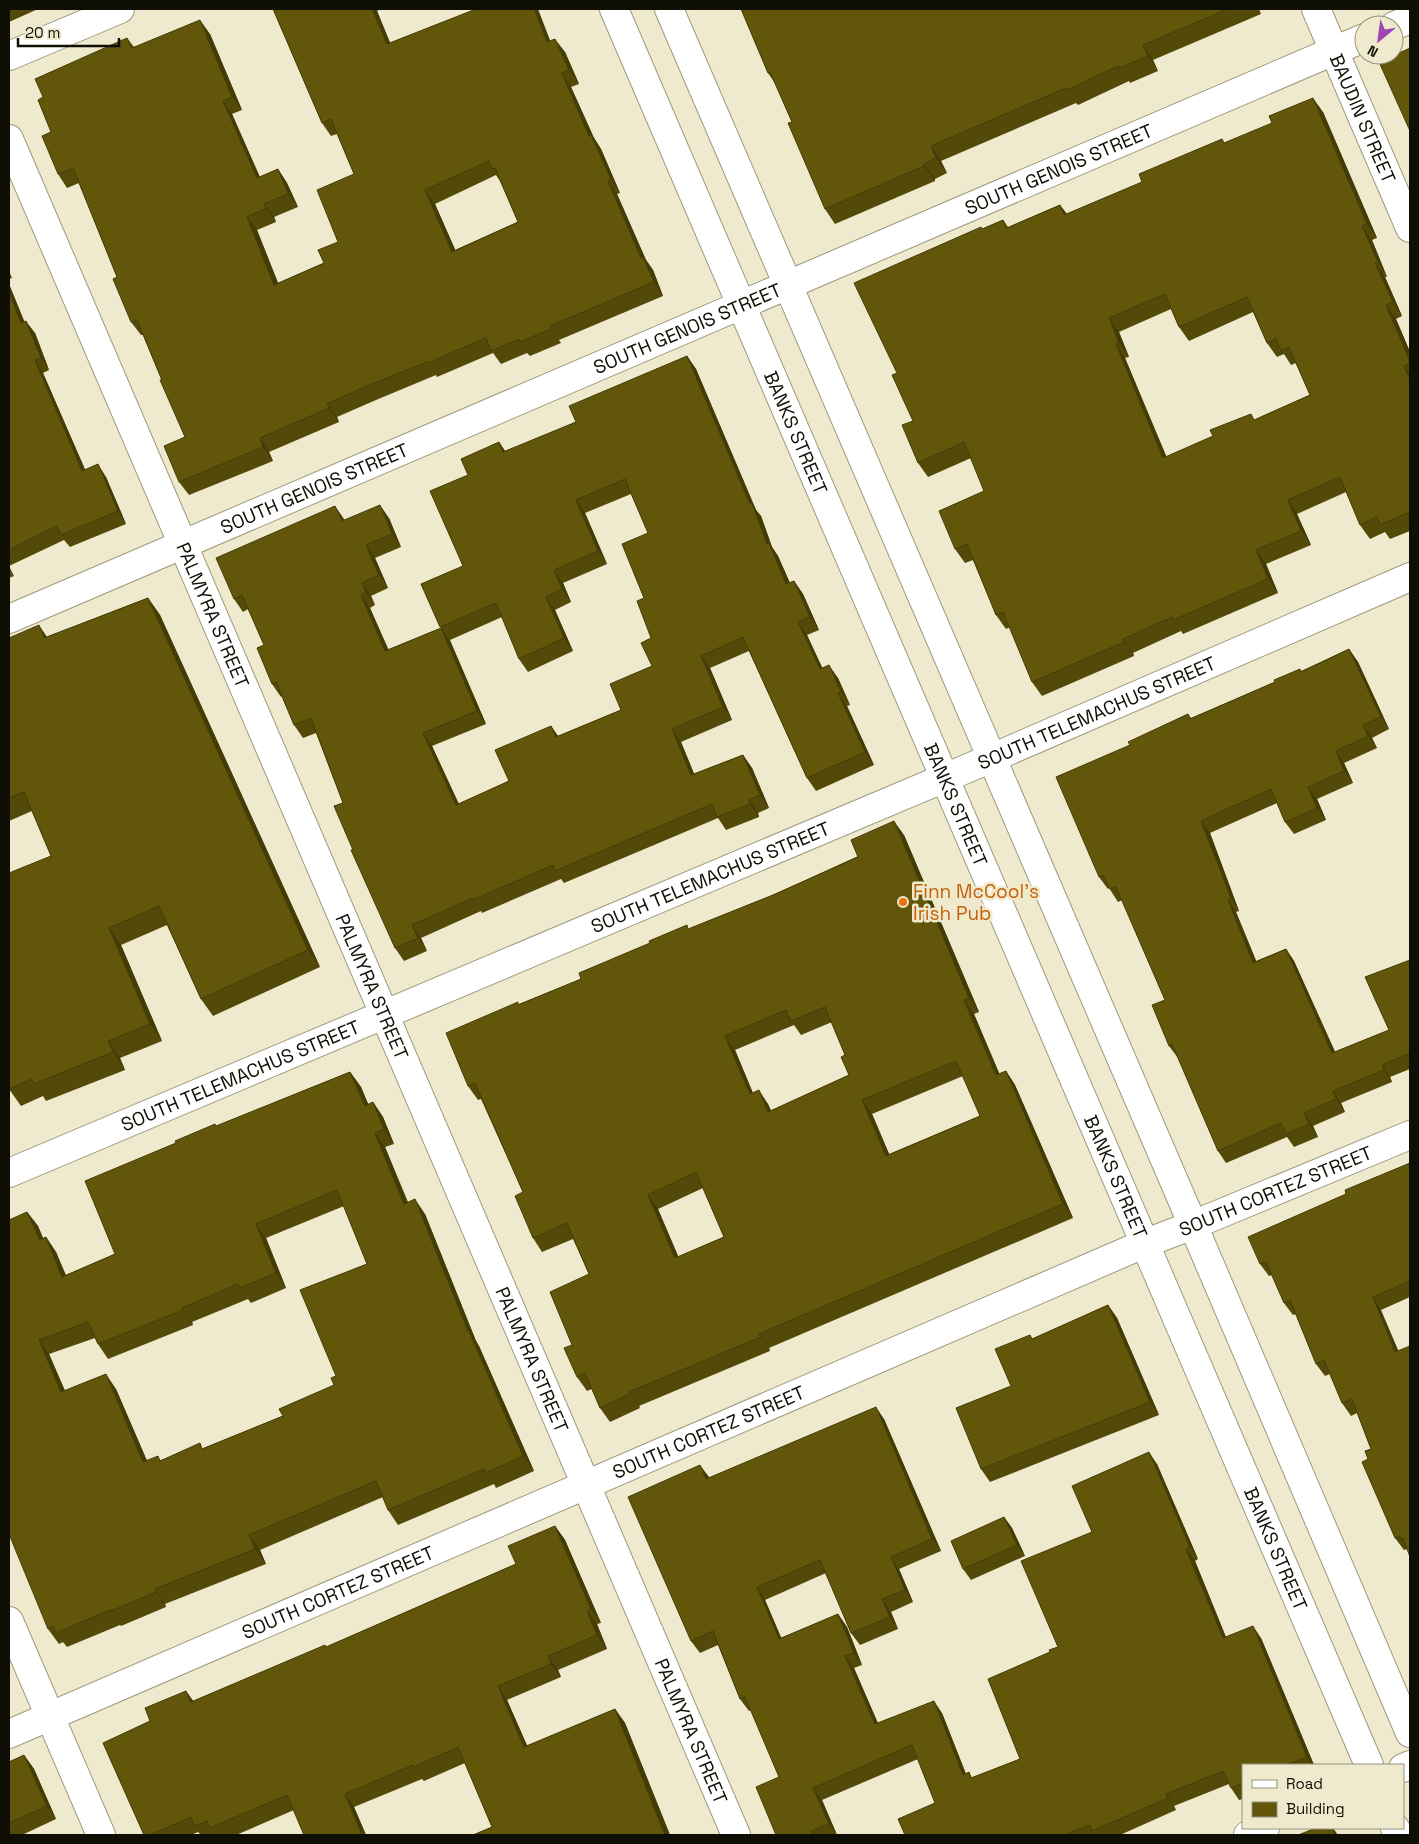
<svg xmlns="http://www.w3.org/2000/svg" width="1419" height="1844" font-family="'Space Grotesk',sans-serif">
<rect width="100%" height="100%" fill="#efeacd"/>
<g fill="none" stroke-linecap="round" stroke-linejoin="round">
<defs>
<g id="minor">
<path id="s1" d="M614,9L1369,1765"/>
<path d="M669,9L1193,1225L1410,1733"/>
<path id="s2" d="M1316,9L1410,228"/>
<path d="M1394,26L1410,19"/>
<path d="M9,56L120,9"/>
<path id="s3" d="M9,139L736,1835"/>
<path id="s4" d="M9,619L1364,38"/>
<path id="s5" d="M9,1173L992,758L1410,577"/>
<path d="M9,1621L101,1835"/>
<path id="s6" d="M9,1734L1146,1243L1193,1225L1410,1135"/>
<path d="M1403,1768L1410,1765"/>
<path d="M1395,1828L1399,1835"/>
<path d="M1248,1835L1265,1828"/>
</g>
</defs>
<!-- minor casing -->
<use href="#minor" stroke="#9e997d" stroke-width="30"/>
<!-- minor -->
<use href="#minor" stroke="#fff" stroke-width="28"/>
</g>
<!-- wall -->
<path fill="#534a09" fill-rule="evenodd" d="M9,9H38L9,22Z
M273,9H381L377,11L390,43L550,41L565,52L579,84L571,87L594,138L601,149L620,193L617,194L646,260L653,270L663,296L559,340L561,343L530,356L527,353L501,364L493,353L437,377L436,375L376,400L337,417L339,422L269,452L273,461L189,495L179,482L185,437L143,335H141L131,322L117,277L79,183L67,188L58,174L51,132L43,97L127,38L134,47L210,34L242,110L232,114L260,177L278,169L287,183L298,207L274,217L276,222L257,230L278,283L324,263L338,242L354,174L337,134L331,136L322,123ZM496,175L500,181L518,222L455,250L435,204Z
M741,9H1259L1261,14L1153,60L1158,71L1130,83L1129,81L1078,105L1076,103L941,161L947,173L935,179V181L835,224L825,209L792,122L775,83L768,73Z
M1323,112L1377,238L1372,240L1387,277H1385L1402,316L1396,319L1410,352V531L1390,539L1385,532L1370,539L1360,525L1346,492L1297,514L1311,545L1266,564L1278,593L1183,634L1181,631L1133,653L1134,656L1042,696L1032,682L1010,627L1006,629L996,615L973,560L965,563L955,549L984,491L971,458L928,477L918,463L913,421L897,373L983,229L1003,220L1008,227L1060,205L1067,214L1142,182L1222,139L1224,143ZM1171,309L1179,327L1189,341L1253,312L1267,343L1277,357L1284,354L1291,365L1296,363L1310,395L1255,420L1166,457L1125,358L1129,357L1119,332Z
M9,271L12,278L9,279Z
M9,284L24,322L35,333L49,370L43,373L85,470L106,477L126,524L70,547L64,540L9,566L14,576L9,578Z
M687,356L696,369L756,510L761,516L772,547L778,556L790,583L794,581L803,594L819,630L807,635L822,668L838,678L850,705L847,706L874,765L816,791L807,778L749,651L710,668L732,720L681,742L694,774L743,755L752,768L769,808L758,813L759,817L726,830L718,818L564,883L561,879L482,913L481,911L421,938L427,951L404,961L395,948L353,850L343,803L316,733L303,738L294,725L282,696L281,697L272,684L264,645L248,609L243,612L234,599L345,520L389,518L401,547L375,558L388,588L371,596L375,605L370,608L388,650L441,628L421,584L463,566L468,475L499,442L505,452L576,422ZM631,494L648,533L644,598L651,638L652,666L621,710L558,736L551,726L509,781L459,804L432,746L486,724L450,640L502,617L519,659L528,672L573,651L555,610L571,602L563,583L607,564L585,513Z
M148,598L160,615L320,967L213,1016L201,999L167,925L121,945L162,1041L120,1058L125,1070L46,1101L43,1096L21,1106L9,1089L51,856L32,811L9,821V638L47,637Z
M1349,649L1358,662L1389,729L1372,738L1377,748L1344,763L1353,783L1317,799L1326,820L1294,834L1285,822L1277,803L1210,833L1239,911L1236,912L1256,961L1286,949L1294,961L1335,1052L1389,1030L1410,960V1069L1390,1077L1392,1082L1341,1103L1345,1112L1313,1126L1318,1137L1294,1147L1287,1137L1226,1163L1218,1151L1178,1058L1169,1046L1165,1000L1122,900L1118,902L1109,888L1108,889L1099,877L1130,745L1188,714L1191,718L1301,671Z
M904,835L979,1012L974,1014L999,1074L1006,1071L1015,1085L1073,1218L769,1348L770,1351L639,1406L640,1408L610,1422L600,1408L592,1389L587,1391L577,1377L572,1345L589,1274L573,1239L542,1252L533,1238L523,1192L481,1099L478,1100L468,1086L519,1004L581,979L689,929L773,895ZM832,1022L845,1055L849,1075L771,1111L768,1104L753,1093L735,1050L794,1025L801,1035ZM963,1076L980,1116L889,1154L872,1114ZM703,1188L724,1237L678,1257L658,1209Z
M350,1072L361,1087L368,1104L373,1102L383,1117L394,1144L385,1147L408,1202L425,1214L476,1341L479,1346L534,1471L496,1488L494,1484L398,1525L388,1510L383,1497L260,1550L266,1564L165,1604L166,1607L121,1626L120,1625L67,1647L63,1642L59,1644L48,1629L27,1212L38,1226L43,1238L46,1237L56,1252L66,1275L115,1254L217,1126ZM344,1206L367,1264L336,1376L334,1385L283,1416L204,1448L161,1460L147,1461L116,1389L65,1391L49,1354L95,1338L98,1344L108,1359L193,1325L192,1322L248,1299L251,1303L286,1288L266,1238Z
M1410,1163V1297L1381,1310L1407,1549L1404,1550L1395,1538L1368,1459L1371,1449L1357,1413L1351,1416L1342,1403L1330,1374L1325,1376L1316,1364L1296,1314L1293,1315L1284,1303L1272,1275L1269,1276L1260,1264L1346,1194Z
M1108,1305L1117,1318L1159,1415L990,1482L981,1469L1011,1386L1030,1335L1032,1339Z
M884,1419L941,1551L899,1569L913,1602L891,1612L898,1629L860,1645L851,1633L826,1573L765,1600L781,1638L838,1614L847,1627L862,1665L854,1668L878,1723L942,1713L966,1774L969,1772L972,1778L1020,1759L1050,1652L1058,1647L1092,1532L1157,1464L1198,1559L1195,1561L1226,1637L1261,1638L1314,1765H1243V1799L1239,1800L1231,1788L1229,1784L1174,1806L1176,1810L1120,1835H905L935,1803L918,1759L822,1800L837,1835H776L779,1777L751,1710L749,1711L740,1699L718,1645L700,1653L691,1641L709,1478Z
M1004,1517L1012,1528L1025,1556L971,1580L963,1569Z
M555,1526L565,1540L601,1623L597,1624L607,1649L558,1670L561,1677L507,1700L527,1746L615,1709L625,1723L670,1835H473L492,1827L465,1763L424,1781L422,1779L354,1807L366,1835H304L294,1810L236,1835H201L198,1832L191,1835H144L150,1721L186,1691L193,1701L326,1647L516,1564Z
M24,1755L34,1769L56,1819L22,1835H9V1762Z"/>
<!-- shaded-wall -->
<path fill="#443c07" d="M372,9H375L377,11L396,57L387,44Z
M534,9H538L556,56L547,42Z
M200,20L210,34L242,110L232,97Z
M555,39L565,52L579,84L569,70Z
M1143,45L1153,60L1158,71L1148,56Z
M562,73L571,87L594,138L601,149L620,193L611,179L589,136Z
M1313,98L1323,112L1377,238L1367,224Z
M223,101L232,114L266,192L257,178Z
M931,146L941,161L947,173L936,158Z
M924,164L935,179V181L924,166Z
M278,169L287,183L298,207L288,194Z
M608,181L617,194L646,260L653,270L663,296L654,282L641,258Z
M425,190L435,204L462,265L452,252Z
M264,204L274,217L276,222L266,208Z
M1060,205L1070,219L1064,215Z
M247,217L257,230L284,298L274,285Z
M1362,226L1372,240L1387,277L1378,262Z
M1375,263L1385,277L1402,316L1393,302Z
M9,284L30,335L21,323L9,292Z
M1386,305L1396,319L1410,352V361Z
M1109,318L1119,332L1129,357L1119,343Z
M26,321L35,333L49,370L41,358Z
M1116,344L1125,358L1173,472L1163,458Z
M687,356L696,369L756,510L761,516L772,547L778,556L796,597L786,584L767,544Z
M35,360L43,373L91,483L82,471Z
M1404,366L1410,374V379Z
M327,404L337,417L339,422L329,408Z
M260,438L269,452L273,461L263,447Z
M499,442L508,455L503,452Z
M98,464L106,477L126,524L118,511Z
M576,500L585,513L607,564L598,551Z
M1288,500L1297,514L1311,545L1301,531Z
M380,505L389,518L401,547L392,534Z
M335,506L344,519L351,534L342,521Z
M366,545L375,558L388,588L379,575Z
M1256,550L1266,564L1278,593L1268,579Z
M554,570L563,583L571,602L562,589Z
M794,581L803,594L819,630L810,617Z
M362,583L371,596L375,605L366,592Z
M361,595L370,608L395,664L385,651Z
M546,597L555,610L573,651L564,638Z
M148,598L160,615L320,967L308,950Z
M798,622L807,635L829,682L820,669Z
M39,625L51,643L44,638Z
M441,628L450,641L486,724L477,711Z
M1123,639L1133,653L1134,656L1124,642Z
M1349,649L1358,662L1389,729L1381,717Z
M701,656L710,668L732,720L723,707Z
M829,665L838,678L850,705L841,692Z
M838,693L847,706L874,765L865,752Z
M1363,725L1372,738L1377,748L1368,736Z
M551,726L560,739L556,737Z
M672,729L681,742L700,788L691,775Z
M423,733L432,746L465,818L456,805Z
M1336,751L1344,763L1353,783L1344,771Z
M743,755L752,768L769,808L760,795Z
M1308,787L1317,799L1326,820L1317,808Z
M749,800L758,813L759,817L750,804Z
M894,821L904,835L979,1012L969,998Z
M1201,821L1210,833L1239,911L1231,898Z
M1228,900L1236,912L1262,975L1253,963Z
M412,925L421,938L427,951L418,938Z
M109,928L121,945L162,1041L150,1024Z
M1286,949L1294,961L1341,1065L1332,1053Z
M964,1000L974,1014L1006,1089L996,1075Z
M725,1036L735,1050L759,1108L750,1094Z
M108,1041L120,1058L125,1070L113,1052Z
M1382,1065L1390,1077L1392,1082L1384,1070Z
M1006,1071L1015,1085L1073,1218L1063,1204Z
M350,1072L361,1087L375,1120L365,1106Z
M759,1090L768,1104L778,1126L768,1112Z
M1333,1091L1341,1103L1345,1112L1336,1099Z
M862,1100L872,1114L896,1170L886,1156Z
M373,1102L383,1117L394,1144L384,1129Z
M1304,1113L1313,1126L1318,1137L1309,1124Z
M375,1133L385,1147L414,1219L404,1204Z
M648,1195L658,1209L685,1272L675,1258Z
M415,1199L425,1214L476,1341L479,1346L534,1471L523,1456L468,1331Z
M27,1212L38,1226L50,1255L40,1240Z
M256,1224L266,1238L286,1288L276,1273Z
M46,1237L56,1252L72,1292L62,1277Z
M1373,1297L1381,1310L1404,1364L1395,1352Z
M1108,1305L1117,1318L1159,1415L1150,1402Z
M182,1308L192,1322L193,1325L183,1310Z
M759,1334L769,1348L770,1351L761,1337Z
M39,1340L49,1354L72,1407L61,1392Z
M106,1374L116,1389L154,1477L143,1462Z
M629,1392L639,1406L640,1408L630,1394Z
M876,1407L884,1419L941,1551L932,1539Z
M1149,1452L1157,1464L1198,1559L1190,1547Z
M700,1465L709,1477L715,1491L706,1479Z
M1004,1517L1012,1528L1025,1556L1017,1545Z
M555,1526L565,1540L601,1623L591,1609Z
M249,1535L260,1550L266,1564L255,1549Z
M1186,1549L1195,1561L1231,1650L1223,1638Z
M891,1557L899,1569L913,1602L905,1590Z
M757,1587L765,1600L787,1651L779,1639Z
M155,1589L165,1604L166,1607L156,1592Z
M882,1599L891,1612L898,1629L890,1617Z
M587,1611L597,1624L607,1649L597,1635Z
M838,1614L847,1627L862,1665L854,1653Z
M1253,1626L1261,1638L1314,1765H1313L1307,1757Z
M548,1656L558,1670L561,1677L551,1664Z
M845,1656L854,1668L883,1736L875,1724Z
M498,1686L507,1700L534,1761L524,1747Z
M186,1691L196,1705L191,1702Z
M934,1701L942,1713L971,1787L963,1775Z
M615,1709L625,1723L670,1835H665Z
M24,1755L34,1769L56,1819L47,1806Z
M813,1788L822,1800L837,1835L829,1824Z
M345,1794L354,1807L366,1835H362Z
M1166,1794L1174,1806L1176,1810L1168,1798Z
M1332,1828H1333L1338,1835H1335Z"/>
<!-- building -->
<path fill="#61560a" stroke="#443c07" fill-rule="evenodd" d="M273,9H372L387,44L476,9H534L547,42L555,39L569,70L562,73L589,136L591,135L611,179L608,181L641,258L643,257L654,282L550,326L551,329L520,342L519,339L491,351L486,338L428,363L427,362L367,386L327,404L329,408L260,438L263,447L179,482L164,446L185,437L160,380H162L137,320L131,322L113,279L117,277L73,168L58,174L42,136L51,132L38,100L43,97L35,79L127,38L132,48L200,20L232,97L223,101L257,178L278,169L288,194L264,204L266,208L247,217L274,285L324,263L318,250L338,242L317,190L354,174L331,119L322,123ZM489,161L492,169L495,168L518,222L452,252L425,190Z
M741,9H1228L1143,45L1148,56L1119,68L1118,66L1067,90L1066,88L931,146L936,158L924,164V166L825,209L788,123L792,122L770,72L768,73Z
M1410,48V131L1379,62Z
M1313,98L1367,224L1362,226L1378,262L1375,263L1393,302L1386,305L1410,361V363L1404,366L1410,379V512L1380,525L1377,517L1360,525L1340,477L1288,500L1301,531L1256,550L1268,579L1173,620L1172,617L1123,639L1124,642L1032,682L1003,612L996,615L967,544L955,549L939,511L984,491L964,442L918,463L902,425L913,421L892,375L897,373L854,283L981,227L982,229L1003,220L1007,228L1060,205L1064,215L1142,182L1139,174L1222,139L1224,143L1272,123L1269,116ZM1165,294L1179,327L1247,297L1267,343L1276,339L1281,351L1289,347L1310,395L1254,420L1251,414L1210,430L1213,436L1163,458L1116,344L1119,343L1109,318Z
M9,292L21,323L26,321L41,358L35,360L82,471L98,464L118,511L61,535L57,526L9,550Z
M687,356L750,504L752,503L767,544L769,543L786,584L794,581L810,617L798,622L820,669L829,665L841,692L838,693L865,752L807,778L743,637L701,656L723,707L672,729L691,775L743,755L760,795L749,800L750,804L717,817L712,804L555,871L553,865L473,900V898L412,925L418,938L395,948L351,850H353L334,806L343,803L311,718L294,725L276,682L272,684L257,648L264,645L242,595L234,599L216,558L335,506L342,521L380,505L392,534L366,545L379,575L362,583L366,592L361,595L385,651L441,628L477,711L423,733L456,805L509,781L495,750L551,726L556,737L621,710L610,684L652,666L641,643L651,638L637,601L644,598L622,544L648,533L625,479L576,500L598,551L554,570L562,589L546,597L564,638L519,659L496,603L440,627L421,584L463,566L430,491L468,475L461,459L499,442L503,452L576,422L569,406Z
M148,598L308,950L201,999L159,906L109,928L150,1024L108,1041L113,1052L34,1084L32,1079L9,1089V873L51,856L24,792L9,798V638L39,625L44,638Z
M1349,649L1381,717L1363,725L1368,736L1336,751L1344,771L1308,787L1317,808L1285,822L1271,789L1201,821L1231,898L1228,900L1253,963L1286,949L1332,1053L1389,1030L1365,977L1410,960V1053L1382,1065L1384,1070L1333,1091L1336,1099L1304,1113L1309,1124L1286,1134L1281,1123L1218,1151L1172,1044L1169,1046L1152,1005L1165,1000L1116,887L1110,889L1103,875L1099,877L1056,777L1130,745L1128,742L1188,714L1190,719L1275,682L1274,680L1300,669L1301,672Z
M894,821L969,998L964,1000L996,1075L1006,1071L1063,1204L759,1334L761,1337L629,1392L630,1394L600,1408L585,1373L577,1377L564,1348L572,1345L550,1292L589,1274L567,1223L533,1238L515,1196L523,1192L475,1083L468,1086L446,1033L518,1002V1005L581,979L579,973L650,943L649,941L687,925L688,929L773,895L858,857L851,840ZM825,1007L845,1055L841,1057L849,1075L768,1112L759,1090L750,1094L725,1036L786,1010L791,1021ZM956,1061L980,1116L886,1156L862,1100ZM696,1172L724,1237L675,1258L648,1195Z
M350,1072L365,1106L373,1102L384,1129L375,1133L404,1204L415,1199L468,1331H469L523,1456L486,1473L484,1469L388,1510L376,1481L249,1535L255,1549L155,1589L156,1592L111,1611L110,1610L56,1633L53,1626L48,1629L9,1534V1220L27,1212L40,1240L46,1237L62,1277L115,1254L85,1181L176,1143L175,1141L215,1124L216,1126ZM337,1190L367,1264L300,1290L336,1376L331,1378L334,1385L279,1409L283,1416L202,1449L200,1443L160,1461L158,1456L143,1462L106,1374L61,1392L39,1340L88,1322L98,1344L183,1310L182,1308L238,1284L240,1288L276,1273L256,1224Z
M1410,1163V1281L1373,1297L1395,1352L1410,1346V1557L1403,1538L1401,1539L1400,1536L1395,1538L1362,1462L1368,1459L1365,1451L1371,1449L1352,1399L1342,1403L1324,1360L1316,1364L1290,1300L1284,1303L1266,1262L1260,1264L1248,1237L1346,1194L1345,1190Z
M1108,1305L1150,1402L981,1469L956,1408L1011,1386L995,1349L1030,1335L1032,1339Z
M876,1407L932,1539L891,1557L905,1590L882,1599L890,1617L851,1633L820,1560L757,1587L779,1639L838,1614L854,1653L845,1656L875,1724L934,1701L963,1775L969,1772L971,1778L1020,1759L988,1679L1050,1652L1049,1650L1058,1647L1021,1561L1092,1532L1072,1486L1149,1452L1190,1547L1186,1549L1223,1638L1253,1626L1307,1757L1286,1765H1243V1783L1231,1788L1223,1771L1166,1794L1168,1798L1092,1831L1090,1825L1064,1835H905L898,1819L935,1803L912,1745L813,1788L829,1824L811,1831L813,1835H776L756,1787L779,1777L745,1697L740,1699L713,1631L691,1641L628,1497L700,1465L706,1479Z
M1004,1517L1017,1545L963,1569L951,1541Z
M555,1526L591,1609L587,1611L597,1635L548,1656L551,1664L498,1686L524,1747L615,1709L665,1835H473L492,1827L458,1747L414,1767L413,1765L345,1794L362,1835H304L287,1795L210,1828L207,1821L194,1826L191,1817L150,1835H144L103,1743L150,1721L145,1708L186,1691L191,1702L325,1645L326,1647L516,1564L508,1546Z
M24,1755L47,1806L9,1823V1762Z
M1316,1828H1332L1335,1835H1298Z"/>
<!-- markers -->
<circle fill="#e8710a" stroke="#efeacd" stroke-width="2" cx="903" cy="902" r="5"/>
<g text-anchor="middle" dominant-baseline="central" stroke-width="5" stroke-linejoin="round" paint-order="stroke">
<!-- street labels -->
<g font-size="19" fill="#100f05" stroke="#efeacd">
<text stroke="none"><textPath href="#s2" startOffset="119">BAUDIN STREET</textPath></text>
<text stroke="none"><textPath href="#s4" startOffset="1142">SOUTH GENOIS STREET</textPath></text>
<text stroke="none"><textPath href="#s4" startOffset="738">SOUTH GENOIS STREET</textPath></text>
<text stroke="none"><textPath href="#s1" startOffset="461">BANKS STREET</textPath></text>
<text stroke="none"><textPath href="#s4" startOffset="332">SOUTH GENOIS STREET</textPath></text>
<text stroke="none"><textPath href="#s3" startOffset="518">PALMYRA STREET</textPath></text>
<text stroke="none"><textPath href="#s5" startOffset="1181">SOUTH TELEMACHUS STREET</textPath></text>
<text stroke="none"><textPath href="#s1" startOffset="866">BANKS STREET</textPath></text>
<text stroke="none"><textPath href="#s5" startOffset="761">SOUTH TELEMACHUS STREET</textPath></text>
<text stroke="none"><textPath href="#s3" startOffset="922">PALMYRA STREET</textPath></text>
<text stroke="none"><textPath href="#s5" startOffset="251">SOUTH TELEMACHUS STREET</textPath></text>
<text stroke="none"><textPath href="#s1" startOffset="1271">BANKS STREET</textPath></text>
<text stroke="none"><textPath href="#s6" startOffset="1378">SOUTH CORTEZ STREET</textPath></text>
<text stroke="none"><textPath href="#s3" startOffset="1328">PALMYRA STREET</textPath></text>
<text stroke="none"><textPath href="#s6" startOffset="762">SOUTH CORTEZ STREET</textPath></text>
<text stroke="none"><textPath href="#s1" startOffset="1676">BANKS STREET</textPath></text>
<text stroke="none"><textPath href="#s6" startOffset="358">SOUTH CORTEZ STREET</textPath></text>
<text stroke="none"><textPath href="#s3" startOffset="1732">PALMYRA STREET</textPath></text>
</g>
<!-- food labels -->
<g font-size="19" fill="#c56008" stroke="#efeacd" text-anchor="start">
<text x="913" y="891">Finn McCool's<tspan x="913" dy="22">Irish Pub</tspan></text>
</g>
</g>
<!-- border -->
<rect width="1419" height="1844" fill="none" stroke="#100f05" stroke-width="20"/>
<!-- legend -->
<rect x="1242" y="1764" width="162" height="65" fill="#efeacd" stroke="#96927d"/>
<rect x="1252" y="1780" width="25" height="8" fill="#ffffff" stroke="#96927d"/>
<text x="1286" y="1789" font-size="15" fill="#100f05">Road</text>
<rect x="1252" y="1802" width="25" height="15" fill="#61560a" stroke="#96927d"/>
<text x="1286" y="1814" font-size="15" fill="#100f05">Building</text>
<!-- north arrow -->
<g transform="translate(1379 40) rotate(209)"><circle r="24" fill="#efeacd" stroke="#96927d"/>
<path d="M0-4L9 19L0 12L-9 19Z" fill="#9f46b3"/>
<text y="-8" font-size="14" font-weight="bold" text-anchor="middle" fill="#100f05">N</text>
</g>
<!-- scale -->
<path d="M18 38v8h101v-8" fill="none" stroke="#100f05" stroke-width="2.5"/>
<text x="25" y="38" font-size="15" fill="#100f05" stroke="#efeacd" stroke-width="4" paint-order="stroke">20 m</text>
</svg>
